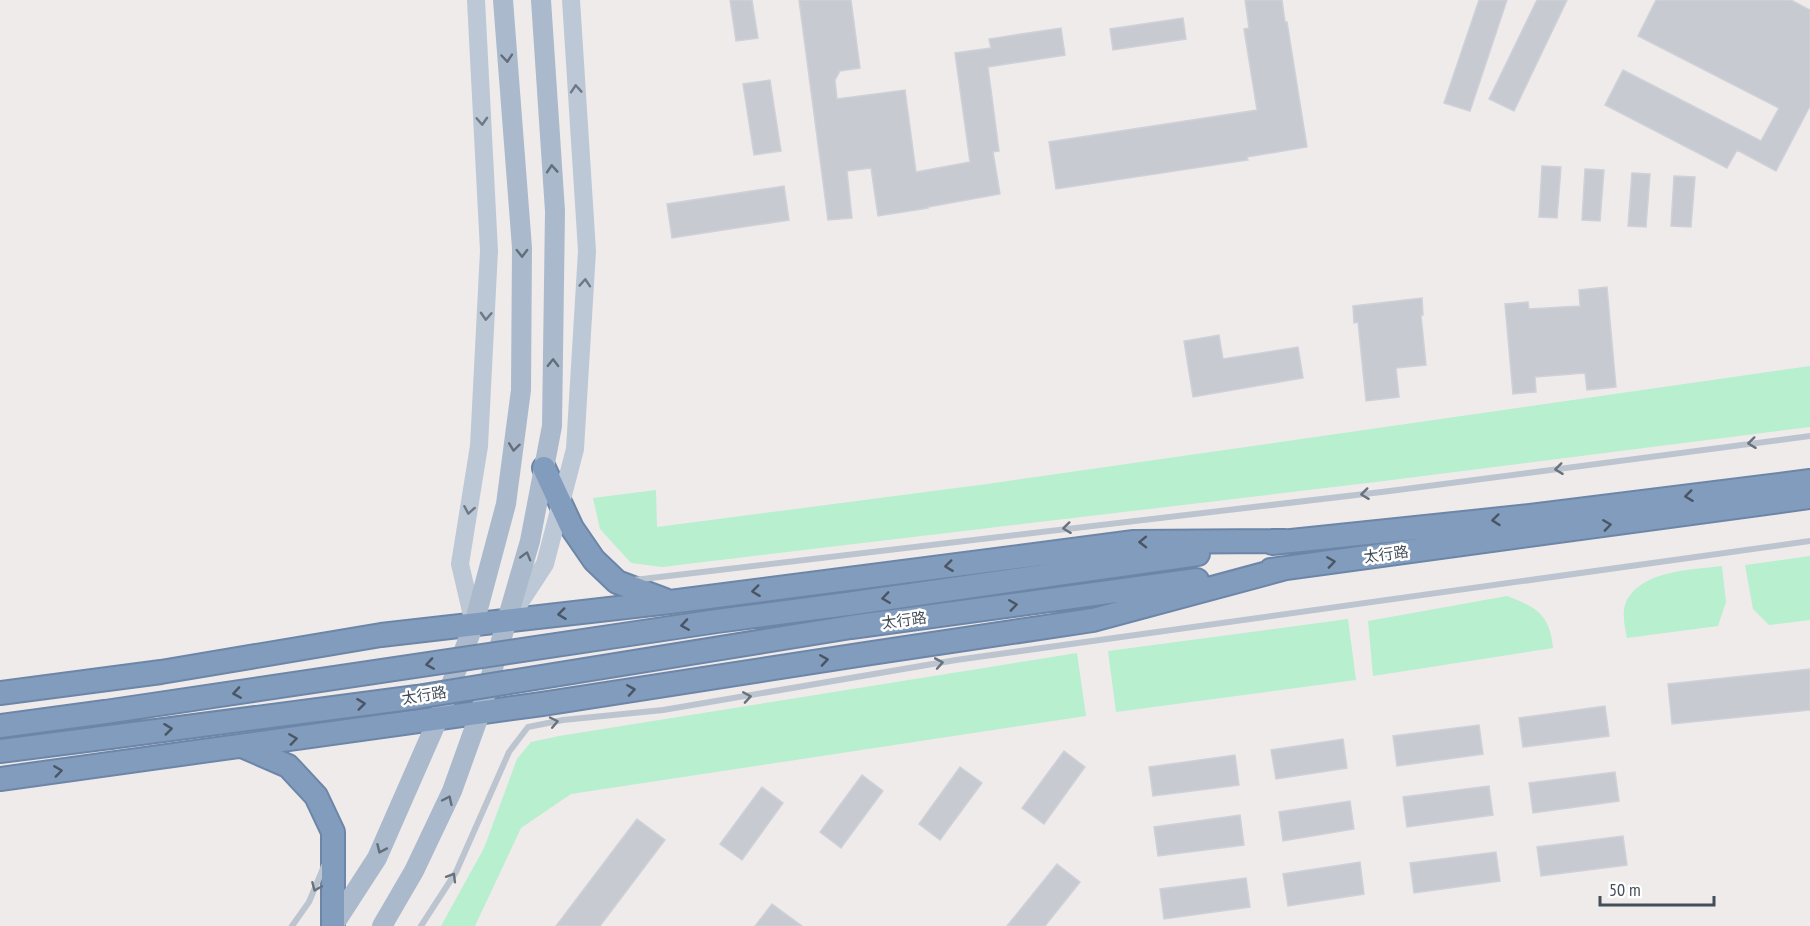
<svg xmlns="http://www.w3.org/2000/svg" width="1810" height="926" font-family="'PT Sans Narrow','Noto Sans SC',sans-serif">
<rect width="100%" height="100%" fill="#efebeb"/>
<!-- green -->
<path fill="#b7efcf" d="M1810,366V427L1376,482L662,567L631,563L600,529L593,498L656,490L657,527L987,484Z
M1810,556V620L1769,625L1753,609L1745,565Z
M1722,566L1726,602L1718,626L1627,638C1625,628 1622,615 1625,605C1638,570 1691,570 1722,566Z
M1507,596C1537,607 1550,615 1553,648L1373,676L1368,621Z
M1348,619L1356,680L1116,712L1108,651Z
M1077,653L1086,716L571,794L521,828L475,926H441L484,848L517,759L531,742L559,736Z"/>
<!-- building -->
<path fill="#c8cad1" stroke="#cfd1d8" stroke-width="1.5" d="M730,0H752L758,38L736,41Z
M799,0H851L860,68L840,71L835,80L837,99L905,90L916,172L970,162L955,53L991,48L989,39L1061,28L1065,55L988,67L999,151L993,152L1000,194L928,207V208L878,216L871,168L847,171L852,218L828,220Z
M1245,0H1282L1285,22H1287L1307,147L1247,157L1248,160L1056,189L1049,142L1257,110L1244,29L1249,28Z
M1479,0H1507L1470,111L1444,103Z
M1537,0H1567L1514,111L1489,99Z
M1656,0H1791L1810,10V106L1776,171L1737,150L1727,168L1605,105L1623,70L1761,141L1779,108L1638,36Z
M1183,18L1186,39L1113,50L1110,29Z
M770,80L781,151L754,155L743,84Z
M1542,166L1561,167L1557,218L1539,217Z
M1585,169L1604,170L1600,221L1582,220Z
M1632,173L1650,174L1646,227L1628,226Z
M1674,176L1695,177L1691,227L1671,226Z
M784,186L789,220L672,238L667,204Z
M1607,287L1616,387L1587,390L1585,373L1535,377L1536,392L1513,394L1505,304L1528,302L1529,309L1580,306L1579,290Z
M1422,298L1423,315H1421L1426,365L1396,368L1399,397L1366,401L1358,322L1354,323L1353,306Z
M1219,335L1223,359L1298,347L1303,378L1193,397L1184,341Z
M1810,669V710L1672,724L1668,684Z
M1605,706L1609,736L1523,747L1519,718Z
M1479,725L1483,754L1397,766L1393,736Z
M1343,739L1347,768L1276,779L1271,750Z
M1064,751L1085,767L1044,824L1022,808Z
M1235,755L1239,785L1153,796L1149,767Z
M960,767L982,783L940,840L919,824Z
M1615,772L1619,801L1533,813L1529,783Z
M862,775L883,791L841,848L820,832Z
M1489,786L1493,815L1407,827L1403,797Z
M762,787L783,803L742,860L720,844Z
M1350,801L1354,829L1283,841L1279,812Z
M1240,815L1244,845L1158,856L1154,827Z
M637,819L665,840L600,926H556Z
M1623,836L1627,865L1541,876L1537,847Z
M1496,852L1500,881L1414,893L1410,863Z
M1360,862L1364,894L1288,906L1283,874Z
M1057,864L1080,882L1045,926H1007Z
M1246,878L1250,907L1164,919L1160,889Z
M772,904L802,926H755Z"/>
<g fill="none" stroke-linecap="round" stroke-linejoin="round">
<defs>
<path id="highway" d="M544,468L572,528L594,560L617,582L665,600
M1272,543L1530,516L1810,481
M1271,570L1810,497
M847,604L1198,554
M851,627L1197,580
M0,693L161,672L381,635L670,602L1134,542L1285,541
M0,726L105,712
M242,746L288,766L316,796L333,832V926
M0,751L110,737
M0,779L542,704L865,654L1093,620L1286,568"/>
</defs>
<!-- highway casing -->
<use href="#highway" stroke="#6d86a8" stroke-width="26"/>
<!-- lane -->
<path stroke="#bcc5cf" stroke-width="6" d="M634,580L1390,491L1810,436
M292,926L309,902L324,866
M421,926L456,872L509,752L528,727L563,720L663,710L956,660L1810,541"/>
<!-- secondary -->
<path stroke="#bdc8d6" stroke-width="18" d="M511,616L545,564L575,449L587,251L571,0
M474,624L460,564L479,446L489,251L476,0"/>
<!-- primary -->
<path stroke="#aabacc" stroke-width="20" d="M333,926L377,858L438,719L474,624L506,504L521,390L522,248L503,0
M382,926L414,871L452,791L480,713L530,541L552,426L555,211L541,0"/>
<!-- highway -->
<use href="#highway" stroke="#819cbd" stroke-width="22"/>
<defs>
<path id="highway-bridge" d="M105,712L717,621L847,604
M110,737L417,697L851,627"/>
</defs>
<!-- highway-bridge casing -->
<use href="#highway-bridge" stroke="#6d86a8" stroke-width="26" stroke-linecap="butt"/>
<!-- highway-bridge -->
<use href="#highway-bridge" stroke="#819cbd" stroke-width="22"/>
</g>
<!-- one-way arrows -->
<defs><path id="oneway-chevron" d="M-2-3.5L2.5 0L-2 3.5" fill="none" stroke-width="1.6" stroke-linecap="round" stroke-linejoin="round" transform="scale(1.5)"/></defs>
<g stroke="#636e7c">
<use href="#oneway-chevron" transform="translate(507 58) rotate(85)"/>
<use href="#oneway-chevron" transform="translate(552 169) rotate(-94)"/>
<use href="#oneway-chevron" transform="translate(522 253) rotate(89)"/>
<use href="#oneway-chevron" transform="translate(553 363) rotate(-89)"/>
<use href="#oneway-chevron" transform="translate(514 447) rotate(97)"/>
<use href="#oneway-chevron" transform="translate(526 556) rotate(-74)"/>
<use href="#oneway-chevron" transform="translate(448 800) rotate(-65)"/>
<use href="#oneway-chevron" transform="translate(381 849) rotate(114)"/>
</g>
<g stroke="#6e7985">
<use href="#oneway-chevron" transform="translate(576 89) rotate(-94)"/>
<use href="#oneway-chevron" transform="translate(482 121) rotate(87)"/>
<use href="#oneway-chevron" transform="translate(585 283) rotate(-86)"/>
<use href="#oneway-chevron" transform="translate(486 316) rotate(93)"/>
<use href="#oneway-chevron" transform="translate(469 510) rotate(100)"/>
</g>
<g stroke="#68727c">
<use href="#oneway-chevron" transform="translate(1752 443) rotate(173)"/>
<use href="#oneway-chevron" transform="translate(1559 469) rotate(173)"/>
<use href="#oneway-chevron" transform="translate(1365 494) rotate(173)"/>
<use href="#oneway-chevron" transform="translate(1067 528) rotate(173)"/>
<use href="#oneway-chevron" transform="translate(939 663) rotate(-10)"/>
<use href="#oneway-chevron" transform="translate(747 697) rotate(-9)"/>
<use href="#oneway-chevron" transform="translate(554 722) rotate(-12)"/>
<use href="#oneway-chevron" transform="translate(452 877) rotate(-59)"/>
<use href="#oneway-chevron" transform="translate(316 887) rotate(113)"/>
</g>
<g stroke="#4a5663">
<use href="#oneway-chevron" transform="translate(1689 496) rotate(173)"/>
<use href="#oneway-chevron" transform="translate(1496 520) rotate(174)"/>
<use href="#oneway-chevron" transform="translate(1607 525) rotate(-8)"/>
<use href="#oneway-chevron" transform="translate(1143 542) rotate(179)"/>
<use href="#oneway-chevron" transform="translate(1331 562) rotate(-8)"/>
<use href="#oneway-chevron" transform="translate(949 566) rotate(173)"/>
<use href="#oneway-chevron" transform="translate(756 591) rotate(173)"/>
<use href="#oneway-chevron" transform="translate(886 598) rotate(172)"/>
<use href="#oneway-chevron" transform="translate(1013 605) rotate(-8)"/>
<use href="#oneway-chevron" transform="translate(562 614) rotate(173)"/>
<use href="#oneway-chevron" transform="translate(685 625) rotate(171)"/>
<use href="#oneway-chevron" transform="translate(824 660) rotate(-9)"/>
<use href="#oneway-chevron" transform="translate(430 664) rotate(171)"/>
<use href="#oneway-chevron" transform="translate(631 690) rotate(-9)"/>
<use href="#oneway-chevron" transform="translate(237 693) rotate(171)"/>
<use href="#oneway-chevron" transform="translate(361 704) rotate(-7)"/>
<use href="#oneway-chevron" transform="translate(168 729) rotate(-7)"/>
<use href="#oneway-chevron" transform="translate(293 739) rotate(-8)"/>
<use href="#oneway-chevron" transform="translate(58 771) rotate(-8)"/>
</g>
<g text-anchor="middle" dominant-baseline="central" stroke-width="5" stroke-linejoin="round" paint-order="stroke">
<!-- street labels -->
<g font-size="15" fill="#444e59" stroke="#fff">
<text transform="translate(1386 554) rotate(-8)">太行路</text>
<text transform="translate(904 620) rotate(-8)">太行路</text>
<text transform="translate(424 695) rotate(-9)">太行路</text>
</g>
</g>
<!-- scale -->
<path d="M1600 896v9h114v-9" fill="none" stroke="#444e59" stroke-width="3"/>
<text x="1609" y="896" font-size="18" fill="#444e59" stroke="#ffffff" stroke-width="4.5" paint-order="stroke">50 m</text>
</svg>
